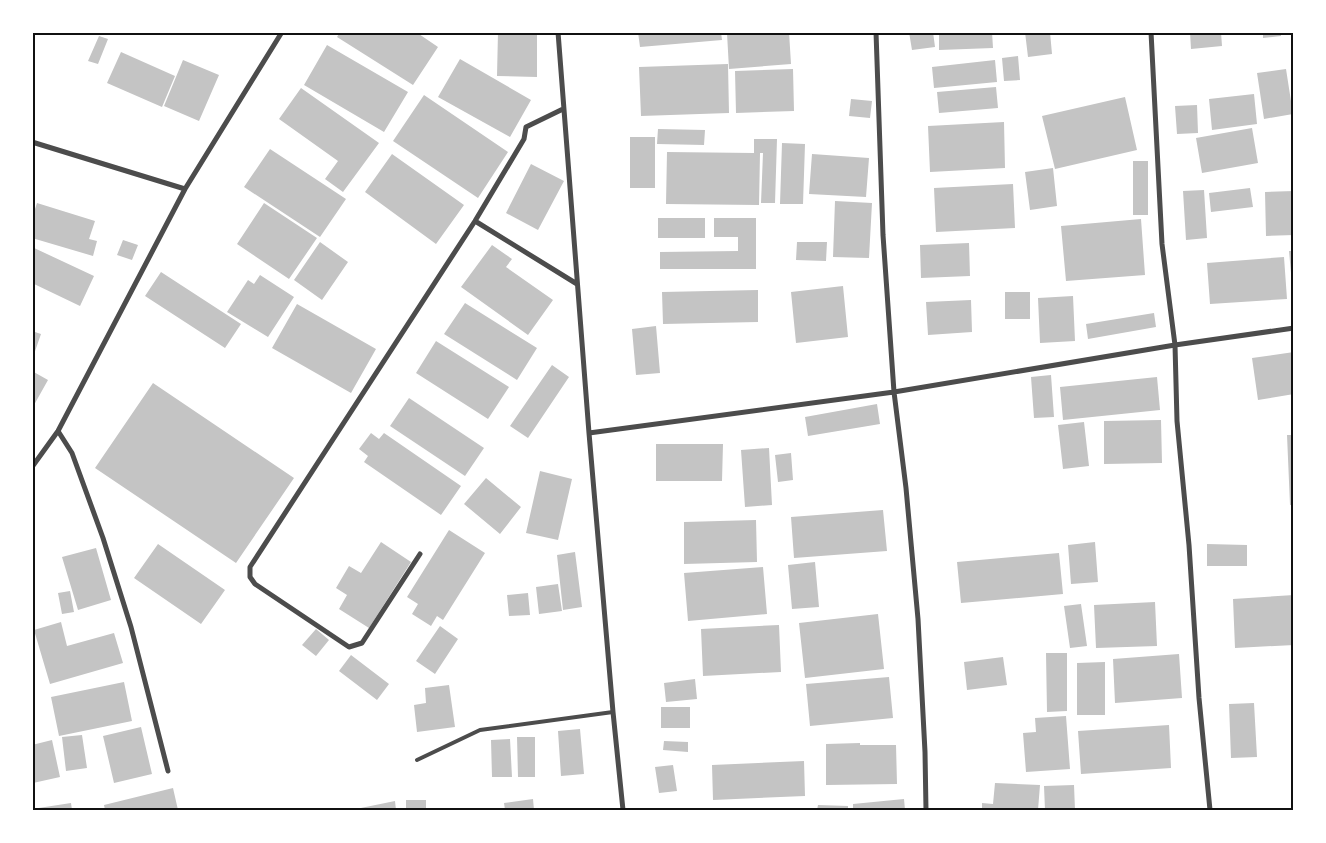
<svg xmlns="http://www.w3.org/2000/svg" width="1326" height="843" font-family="'Work Sans',sans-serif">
<rect width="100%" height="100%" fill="#fff"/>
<!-- building -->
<path fill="#c4c4c4" d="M340,32H416L438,47L413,85L337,37Z
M498,32H537V77L497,76Z
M638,32H721L722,40L640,47Z
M789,32L791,64L729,69L727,33Z
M909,32H933L935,47L912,50Z
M939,32H992L993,48L939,50Z
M1025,32H1050L1052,54L1028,57Z
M1190,32H1221L1222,46L1191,49Z
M1263,32H1281V36L1263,38Z
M99,36L108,39L98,64L88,61Z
M327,45L408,92L384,132L304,85Z
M121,52L175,76L162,107L107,83Z
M1018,56L1020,80L1004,81L1002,58Z
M460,59L531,100L510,137L438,97Z
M183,60L219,75L199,121L164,106Z
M995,60L997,82L934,88L932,67Z
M728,64L729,113L641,116L639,67Z
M793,69L794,111L736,113L735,71Z
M1286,69L1293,114L1264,119L1257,73Z
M996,87L998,108L939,113L937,92Z
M301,88L379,143L343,192L325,179L338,161L279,119Z
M1254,94L1257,124L1212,130L1209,99Z
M424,95L508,152L478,198L393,141Z
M1125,97L1137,150L1055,169L1042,116Z
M851,99L872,101L870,118L849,116Z
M1197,105L1198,133L1177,134L1175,106Z
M1004,122L1005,168L930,172L928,126Z
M1252,128L1258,163L1202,173L1196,138Z
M658,129L705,130L704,145L657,144Z
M630,137H655V188H630Z
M754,139H777L775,203H761L763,153H760L759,205L666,204L667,152L754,153Z
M782,143L805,144L803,204H780Z
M270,149L346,199L320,237L244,187Z
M392,154L464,205L436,244L365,192Z
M812,154L869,158L866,197L809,194Z
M1133,161H1148V215H1133Z
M531,164L564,181L538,230L506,213Z
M1053,168L1057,206L1030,210L1025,172Z
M1013,184L1015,228L936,232L934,188Z
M1250,188L1253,207L1211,212L1209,193Z
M1204,190L1207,238L1186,240L1183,191Z
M1294,191V235L1266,236L1265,192Z
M835,201L872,203L869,258L833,257Z
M37,203L95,221L89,239L97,241L93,256L32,238V218Z
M264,203L317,238L289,279L237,244Z
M658,218H705V238H658Z
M714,218H756V269H660V252L738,251V237H714Z
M1141,219L1145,275L1066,281L1061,226Z
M123,240L138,245L132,260L117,255Z
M320,242L348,262L322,300L294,280Z
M797,242H827L826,261L796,260Z
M969,243L970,276L921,278L920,245Z
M492,245L512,259L506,267L553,300L528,335L461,287Z
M32,247L94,276L80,306L32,283Z
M1289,251H1294V284H1292Z
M1284,257L1287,299L1210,304L1207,263Z
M161,272L241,324L225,348L145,296Z
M260,275L294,297L268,337L227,312L248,280L254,284Z
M843,286L848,337L796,343L791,292Z
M758,290V322L663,324L662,292Z
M1005,292H1030V319H1005Z
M1073,296L1075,341L1040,343L1038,298Z
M971,300L972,332L928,335L926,302Z
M465,303L537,348L517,380L444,334Z
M297,304L376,349L351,393L272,348Z
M1154,313L1156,327L1088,339L1086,324Z
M656,326L660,373L636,375L632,329Z
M32,331L41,334L33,357H32Z
M436,341L509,387L488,419L416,373Z
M1294,352V394L1258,400L1252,358Z
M552,365L569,377L528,438L510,426Z
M32,371L48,380L34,405L32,404Z
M1051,375L1054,417L1034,418L1031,377Z
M1157,377L1160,410L1063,420L1060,387Z
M153,383L294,478L236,563L95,468Z
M409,398L484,448L465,476L390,426Z
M877,404L880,424L808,436L805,417Z
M1161,420L1162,463L1104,464V421Z
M1084,422L1089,466L1063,469L1058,425Z
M371,433L379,439L384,433L461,486L441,515L364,462L368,456L359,449Z
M1287,435H1294V505H1290Z
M656,444H723L722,481H656Z
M769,448L772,505L745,507L741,450Z
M791,453L793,480L778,482L775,455Z
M540,471L572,479L558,540L526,533Z
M486,478L521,507L500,534L464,504Z
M883,510L887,551L794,558L791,517Z
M756,520L757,562L684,564V522Z
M449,530L485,553L443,620L437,616L431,626L412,614L418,604L407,597Z
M381,542L411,562L369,628L339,609L347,595L336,588L349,566L361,573Z
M1095,542L1098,582L1071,584L1068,545Z
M158,544L225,590L201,624L134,578Z
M1207,544L1247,545V566H1207Z
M96,548L111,600L78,610L62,557Z
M575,552L582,607L563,610L557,555Z
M1059,553L1063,594L961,603L957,562Z
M815,562L819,607L792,609L788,565Z
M763,567L767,614L688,621L684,573Z
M558,584L562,611L539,614L536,587Z
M70,591L74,612L62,614L58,593Z
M528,593L530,615L509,616L507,595Z
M1294,595V645L1235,648L1233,599Z
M1155,602L1157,646L1096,648L1094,605Z
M1081,604L1087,646L1070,648L1064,606Z
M878,614L884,669L805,678L799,623Z
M61,622L67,646L114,633L123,663L50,684L34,630Z
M779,625L781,672L703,676L701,629Z
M440,626L458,639L435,674L416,661Z
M316,629L329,640L316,656L302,645Z
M1046,653H1067V711L1047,712Z
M1179,654L1182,698L1115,703L1113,659Z
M351,655L389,684L377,700L339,671Z
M1003,657L1007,685L967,690L964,662Z
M1105,662V715H1077V663Z
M889,677L893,718L810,726L806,684Z
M695,679L697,699L666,702L664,683Z
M124,682L132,721L59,736L51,697Z
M449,685L455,727L417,732L414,705L426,703L425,688Z
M1254,703L1257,757L1231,758L1229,704Z
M661,707H690V728H661Z
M1066,716L1070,769L1026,772L1023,733L1036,732L1035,718Z
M1169,725L1171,768L1081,774L1078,731Z
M141,727L152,774L114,783L103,736Z
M580,729L584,774L561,776L558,731Z
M82,735L87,768L66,771L62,737Z
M517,737H535V777H518Z
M510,739L512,777H492L491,740Z
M52,740L60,777L33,783L32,745Z
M664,741L688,742V752L663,750Z
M860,743V745H896L897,784L826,785V744Z
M804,761L805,796L713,800L712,765Z
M673,765L677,791L659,793L655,767Z
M995,783L1040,785L1038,810H982V803L993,804Z
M1074,785L1075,810H1045L1044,786Z
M173,788L178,810H105L104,805Z
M533,799L534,810H505L504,803Z
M904,799L905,810H853V804Z
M406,800H426V810H406Z
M395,801L396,810H351Z
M71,803L72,810H32V809Z
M818,805L848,806V810H817Z
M742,809H783V810H742Z"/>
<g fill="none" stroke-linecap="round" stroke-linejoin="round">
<!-- service -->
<path stroke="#4c4c4c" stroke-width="4" d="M417,760L480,730L613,712"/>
<!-- minor -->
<path stroke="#4c4c4c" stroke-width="5" d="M558,32L589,433L613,712L623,810
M876,32L883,235L894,392L906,488L918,619L925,752L926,810
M1151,32L1162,244L1175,345L1177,421L1189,545L1199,698L1210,810
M32,142L185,189
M475,221L577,284
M58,431L72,453L103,538L131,627L168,771
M589,433L894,392L1175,345L1294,328
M32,467L58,431L185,189L282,32
M420,554L362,643L349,647L255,584L250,577V567L475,221L524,139L526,127L563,109"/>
</g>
<!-- border -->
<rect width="1326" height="843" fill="none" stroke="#ffffff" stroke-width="68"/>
<rect x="34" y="34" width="1258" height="775" fill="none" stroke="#111" stroke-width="2"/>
</svg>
